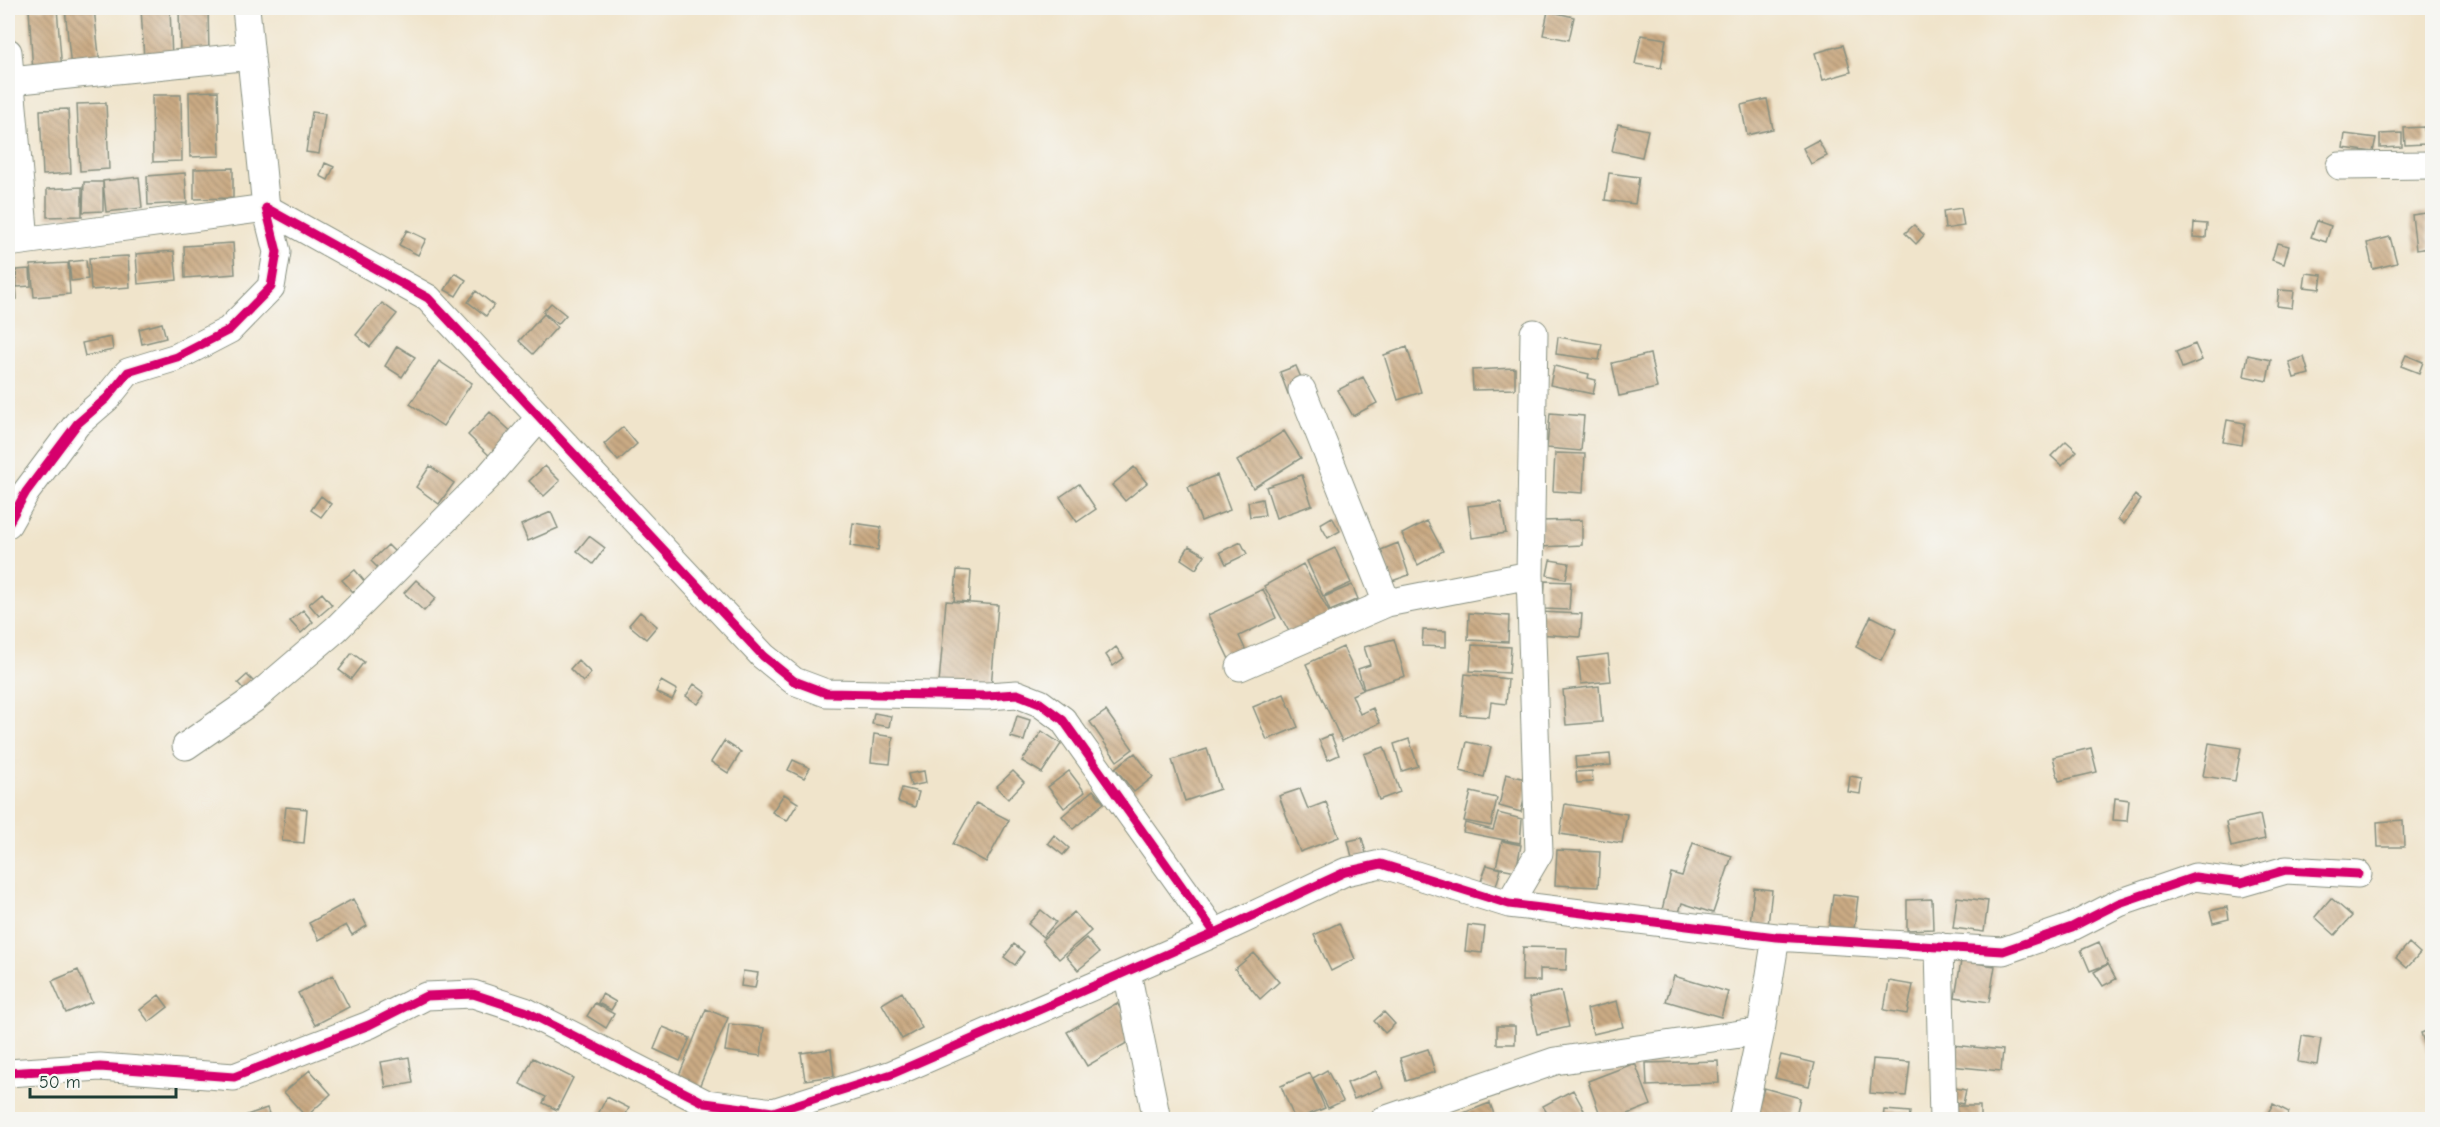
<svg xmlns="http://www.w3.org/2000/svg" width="2440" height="1127" font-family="'Comic Neue',sans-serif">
<defs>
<pattern id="building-back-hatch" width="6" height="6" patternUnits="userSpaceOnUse" patternTransform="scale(1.5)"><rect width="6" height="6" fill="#cbab84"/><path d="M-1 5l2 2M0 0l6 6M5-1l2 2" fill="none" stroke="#a48c6d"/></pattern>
</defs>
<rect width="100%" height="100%" fill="#f6f6f2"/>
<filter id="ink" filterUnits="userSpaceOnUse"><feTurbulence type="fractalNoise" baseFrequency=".0167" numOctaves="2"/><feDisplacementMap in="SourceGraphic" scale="12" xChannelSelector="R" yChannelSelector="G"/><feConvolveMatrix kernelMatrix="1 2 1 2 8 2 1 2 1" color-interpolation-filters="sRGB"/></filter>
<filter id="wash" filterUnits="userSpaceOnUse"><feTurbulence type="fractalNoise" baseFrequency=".008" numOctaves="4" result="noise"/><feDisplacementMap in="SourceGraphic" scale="24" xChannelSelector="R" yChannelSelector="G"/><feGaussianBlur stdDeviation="1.35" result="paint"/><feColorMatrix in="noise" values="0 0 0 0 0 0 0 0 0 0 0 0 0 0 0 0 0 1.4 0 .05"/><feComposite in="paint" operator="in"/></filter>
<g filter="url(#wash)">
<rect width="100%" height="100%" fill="#f0e4cb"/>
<g id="blocks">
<!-- building -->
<path fill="url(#building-back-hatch)" d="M57,8L62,71L33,73L29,9Z
M65,8H94L100,65L71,69Z
M141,8H170L172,59L144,60Z
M179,8H208L209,54L180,55Z
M1548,11L1574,17L1569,40L1543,35Z
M1641,35L1666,39L1661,68L1635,64Z
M1843,45L1851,72L1823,80L1815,53Z
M218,91L220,156L190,157L189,92Z
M152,95H181L182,161L153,162Z
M1767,99L1773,129L1747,135L1741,105Z
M106,103L109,169L80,171L77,104Z
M68,109L71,173L43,175L40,110Z
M312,112L325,114L319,154L306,152Z
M1618,124L1648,130L1642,157L1612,151Z
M2424,127L2425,144L2405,145L2404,128Z
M2402,133V147L2380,148V134Z
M2345,134L2376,138L2373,152L2343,148Z
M1818,140L1827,156L1811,164L1803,148Z
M325,163L334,167L328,180L320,176Z
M233,168V198L194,199V169Z
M185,173L187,203L148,205L147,176Z
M1609,173L1639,177L1635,204L1605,200Z
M139,177L142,208L106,212L103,181Z
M84,182H103V211L83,212Z
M82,187V216L47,217V189Z
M1961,208L1964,226L1945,229L1943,211Z
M2426,213L2430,248L2416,250L2412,215Z
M2317,221L2331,226L2326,242L2311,237Z
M2194,223L2207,224L2206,238L2193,237Z
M1914,225L1924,235L1916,244L1905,233Z
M407,230L426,239L418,255L399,245Z
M2390,237L2397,263L2373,269L2367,243Z
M233,243L235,274L185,278L184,246Z
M2277,243L2289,246L2284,264L2272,260Z
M174,251L177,280L138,284L136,254Z
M128,256L130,287L91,290L89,258Z
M86,260L88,279L71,281L69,262Z
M68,263L70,294L34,297L31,265Z
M30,269L31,286L17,287L16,270Z
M15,270L17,299L8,300V271Z
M455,273L466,280L456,296L445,290Z
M2306,273L2322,275L2320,289L2304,287Z
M2279,290L2294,291L2292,308L2277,306Z
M476,291L494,305L486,316L468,302Z
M382,303L397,314L370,347L356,335Z
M551,303L566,315L558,324L543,312Z
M544,314L557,327L533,354L519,341Z
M162,323L166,338L142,344L139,329Z
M111,337L113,350L85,356L82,343Z
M1558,337L1602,344L1599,360L1556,354Z
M2195,344L2202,360L2182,368L2176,352Z
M397,346L415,357L402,377L385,366Z
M1407,347L1421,392L1398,400L1384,355Z
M1650,354L1657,388L1619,396L1612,363Z
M2248,355L2271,360L2267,381L2244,376Z
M2406,355L2423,362L2419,373L2401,366Z
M2304,357L2309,374L2294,378L2289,362Z
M439,361L472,383L443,426L410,404Z
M1296,366L1305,387L1288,394L1280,372Z
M1554,366L1589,374L1588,378L1596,380L1593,394L1550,385Z
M1515,368V389L1473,390L1472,370Z
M1363,377L1377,403L1353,416L1338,390Z
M490,412L518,438L496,462L468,435Z
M1550,413L1584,416L1581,451L1547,448Z
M2227,420L2245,423L2242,445L2223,442Z
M623,427L637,444L618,461L604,444Z
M1284,431L1301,458L1253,488L1237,461Z
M2066,441L2077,451L2062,466L2051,456Z
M1555,453L1585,454L1583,493L1553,491Z
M430,466L454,483L439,504L416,487Z
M545,466L560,481L544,496L529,481Z
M1134,467L1147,483L1125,501L1112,485Z
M1217,475L1230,510L1201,521L1188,487Z
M1302,475L1312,505L1276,518L1266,487Z
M1079,484L1096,509L1077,522L1060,497Z
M2135,495L2141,500L2124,524L2118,519Z
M321,496L331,504L321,517L311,510Z
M1262,499L1265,515L1250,517L1248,502Z
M1501,502L1506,533L1472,538L1468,506Z
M551,512L558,528L528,541L521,525Z
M1332,517L1340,531L1328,538L1320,524Z
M1582,520V545L1540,547V521Z
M1427,521L1443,551L1418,565L1402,534Z
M853,523L881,527L878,550L850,546Z
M589,536L605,548L593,564L577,551Z
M1241,542L1247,554L1226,564L1220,552Z
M1398,543L1409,575L1392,581L1381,550Z
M388,545L397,554L381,571L371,561Z
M1189,546L1205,555L1196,569L1181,559Z
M1335,548L1351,583L1323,596L1307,561Z
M1550,560L1569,563L1566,579L1547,575Z
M1303,564L1330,614L1291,635L1264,586Z
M355,570L365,582L353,592L342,580Z
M957,570L971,571L969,602L954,601Z
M416,580L436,598L424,611L404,593Z
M1545,581L1571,582L1569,610L1544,609Z
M1352,585L1358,599L1330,611L1324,597Z
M1263,589L1276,618L1239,636L1246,651L1229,659L1208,615Z
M322,593L332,605L319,616L309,604Z
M946,601L998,605L991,687L939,683Z
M303,610L313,622L301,633L290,621Z
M640,612L657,626L646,639L629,625Z
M1540,612L1582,614L1580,637L1538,634Z
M1469,613L1509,616L1508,642L1468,640Z
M1871,616L1897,629L1881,660L1856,647Z
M1423,630L1446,631V647L1422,646Z
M1394,639L1405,676L1364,689L1358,669L1370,665L1364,647Z
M1472,645L1511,647L1509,673L1470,671Z
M1116,647L1124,658L1113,666L1106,655Z
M1343,647L1363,690L1352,695L1360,714L1373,708L1380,723L1342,741L1306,664Z
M352,653L364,662L351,679L339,670Z
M1608,654L1611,681L1581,684L1578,658Z
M578,660L591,673L583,682L570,669Z
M1465,674L1508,679L1506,704L1491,702L1489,717L1461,715Z
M247,675L256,684L247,693L238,683Z
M661,681L677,690L672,700L656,692Z
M694,684L706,693L698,704L686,696Z
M1599,686L1602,722L1566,725L1563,690Z
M1284,694L1298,727L1267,740L1253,707Z
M1106,711L1133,749L1117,761L1090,722Z
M874,713L891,716L889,727L872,724Z
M1017,716L1030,720L1024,741L1011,737Z
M1042,731L1061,744L1042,773L1022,761Z
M874,734L893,737L890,764L871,762Z
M1331,735L1339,755L1328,760L1319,740Z
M1409,739L1418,766L1402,771L1394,744Z
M724,741L741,752L728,773L711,762Z
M1467,742L1491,747L1484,777L1460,771Z
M2209,743L2241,748L2235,781L2203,776Z
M1384,747L1400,792L1379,800L1364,754Z
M2091,748L2097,772L2059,781L2053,757Z
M1207,749L1220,789L1185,801L1172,760Z
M1135,753L1153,777L1134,792L1115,768Z
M1610,754L1611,765L1576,768L1575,757Z
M793,760L810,768L804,778L788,770Z
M924,771L926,783L911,786L908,774Z
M1013,771L1024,782L1008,799L996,787Z
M1069,771L1085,792L1064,808L1048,787Z
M1592,771L1593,782L1577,783L1576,772Z
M1506,774L1529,780L1521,812L1499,806Z
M1850,776L1862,778L1860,794L1848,792Z
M902,788L919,792L915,807L898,802Z
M1300,789L1308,809L1326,802L1339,837L1300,852L1279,796Z
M1093,790L1104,803L1073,829L1062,816Z
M1471,792L1497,798L1491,826L1464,821Z
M784,794L798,803L787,821L772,812Z
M2115,798L2129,800L2127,821L2113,820Z
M976,803L1009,820L986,862L953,844Z
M1565,804L1627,814L1622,843L1560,834Z
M286,807L307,809L304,843L282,841Z
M1498,813L1522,819L1520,843L1463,832L1465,823L1493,830Z
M2260,815L2265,839L2231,847L2226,822Z
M2403,820L2404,847H2378L2377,822Z
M1054,835L1069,848L1063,855L1048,843Z
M1362,838L1367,857L1353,861L1348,841Z
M1502,841L1521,845L1516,871L1496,867Z
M1693,843L1732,856L1713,913L1682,903L1676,922L1660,918L1671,873L1682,876Z
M1557,850L1600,852L1598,887L1555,885Z
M1487,865L1501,869L1496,886L1481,881Z
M1754,888L1772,890L1768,925L1750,923Z
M1833,894L1858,897L1854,929L1829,926Z
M1957,897L1988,901L1984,932L1953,928Z
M2331,898L2352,916L2335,935L2315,917Z
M353,899L367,926L352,935L346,925L319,940L309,923Z
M1932,899L1933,929L1907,930V900Z
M2227,907L2229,919L2213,923L2210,911Z
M1041,910L1056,922L1043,937L1028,924Z
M1074,912L1091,931L1059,959L1042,940Z
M1339,923L1355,959L1331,971L1314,935Z
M1468,925L1485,927L1482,953L1465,951Z
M1086,938L1099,953L1078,970L1066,956Z
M2099,942L2108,964L2090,971L2081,950Z
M2409,943L2420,953L2407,968L2396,958Z
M1014,944L1024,952L1015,965L1004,957Z
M1523,947L1567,948L1566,970L1540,969V981H1522Z
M1254,953L1279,982L1260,999L1235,969Z
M1961,961L1995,966L1989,1002L1955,997Z
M2108,964L2116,979L2103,986L2094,972Z
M78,970L92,1002L66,1013L52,981Z
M743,971L758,973L755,988L741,986Z
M333,975L349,1007L315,1025L298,993Z
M1674,976L1728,992L1721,1017L1666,1001Z
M1889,981L1913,985L1907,1014L1884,1010Z
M1561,991L1569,1027L1537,1034L1529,998Z
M902,992L922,1028L902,1039L882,1004Z
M602,994L616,1002L611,1010L598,1003Z
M159,995L168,1007L149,1022L140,1010Z
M1617,1001L1623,1027L1593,1034L1587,1009Z
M595,1003L614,1014L606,1028L587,1016Z
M1117,1003L1137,1037L1087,1066L1067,1032Z
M706,1009L728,1018L699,1087L678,1078Z
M1384,1012L1395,1024L1385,1033L1374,1021Z
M729,1024L764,1028L761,1056L725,1051Z
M1497,1026H1515V1044H1497Z
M663,1027L690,1038L680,1061L654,1049Z
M2432,1029V1053L2428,1055L2421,1033Z
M2302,1036L2321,1039L2317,1065L2298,1062Z
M1952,1045L2003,1050L2001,1071L1950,1066Z
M831,1049L834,1076L805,1080L801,1053Z
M1428,1049L1435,1072L1406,1081L1400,1058Z
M1781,1055L1815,1063L1809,1086L1775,1078Z
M409,1057L413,1083L386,1088L381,1062Z
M533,1058L573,1078L557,1110L543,1103L546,1097L520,1084Z
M1873,1059L1910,1062L1906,1096L1870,1093Z
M1718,1061L1719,1083L1647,1086L1646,1063Z
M1635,1063L1651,1105L1613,1120H1602L1588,1081Z
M310,1070L331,1094L306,1117L284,1092Z
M1327,1070L1343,1101L1328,1108L1313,1078Z
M1376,1071L1383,1087L1354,1099L1347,1083Z
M1310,1073L1325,1108L1295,1120L1281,1086Z
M1764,1088L1800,1098L1795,1120H1777L1756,1114Z
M1955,1088L1966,1090L1963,1104L1953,1102Z
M1573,1090L1584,1110L1566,1120H1551L1543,1106Z
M607,1097L629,1108L623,1120H595Z
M1490,1103L1496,1120H1463L1461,1114Z
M2273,1104L2289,1112L2285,1120H2264Z
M1953,1106H1980V1120H1953Z
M267,1108L271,1120H249L247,1115Z
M1884,1110L1910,1112L1909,1120H1883Z"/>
</g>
</g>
<g filter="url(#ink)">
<use href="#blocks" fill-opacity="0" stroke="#889080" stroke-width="1.5"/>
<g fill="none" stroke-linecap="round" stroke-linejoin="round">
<defs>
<path id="minor" d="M8,52L25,240
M11,81L251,56
M2340,166L2432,165
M8,243L266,208L246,8
M1302,390L1387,603
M8,524L26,492L77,424L107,398L128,372L177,357L229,330L271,287L277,252L266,208L428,298L763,656L794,681L826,693L987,696L1017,694L1040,703L1063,720L1215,933
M1240,667L1387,603L1530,575
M186,746L254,699L336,629L489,476L540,417
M1509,904L1539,853L1530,575L1534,333
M1939,946L1943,1120
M1127,972L1157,1120
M8,1073L100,1067L234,1077L369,1025L426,996L473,994L525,1011L705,1103L773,1112L892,1074L1215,933L1345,872L1381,864L1509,904L1776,937L2003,951L2072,927L2119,903L2195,877L2241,883L2286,870L2358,874
M1384,1120L1555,1061L1761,1031
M1742,1120L1761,1031L1776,937"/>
</defs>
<!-- minor casing -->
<use href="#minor" stroke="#889080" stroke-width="29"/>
<!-- minor -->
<use href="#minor" stroke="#fff" stroke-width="27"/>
<defs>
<path id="cycleway" d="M8,524L26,492L77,424L107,398L128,372L177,357L229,330L271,287L277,252L266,208L428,298L763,656L794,681L826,693L987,696L1017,694L1040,703L1063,720L1215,933
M8,1073L100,1067L234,1077L369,1025L426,996L473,994L525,1011L705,1103L773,1112L892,1074L1215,933L1345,872L1381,864L1509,904L1776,937L2003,951L2072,927L2119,903L2195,877L2241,883L2286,870L2358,874"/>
</defs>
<!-- cycleway casing -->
<use href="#cycleway" stroke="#f6f6f2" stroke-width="13"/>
<!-- cycleway -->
<use href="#cycleway" stroke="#d6006c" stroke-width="9"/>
</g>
</g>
<!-- margin -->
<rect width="2440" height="1127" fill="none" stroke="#f6f6f2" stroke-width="30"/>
<!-- scale -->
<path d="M30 1088v9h146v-9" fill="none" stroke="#1f3d34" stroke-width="3"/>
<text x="39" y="1088" font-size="18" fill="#1f3d34" stroke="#f6f6f2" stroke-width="4.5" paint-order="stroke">50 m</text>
</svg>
